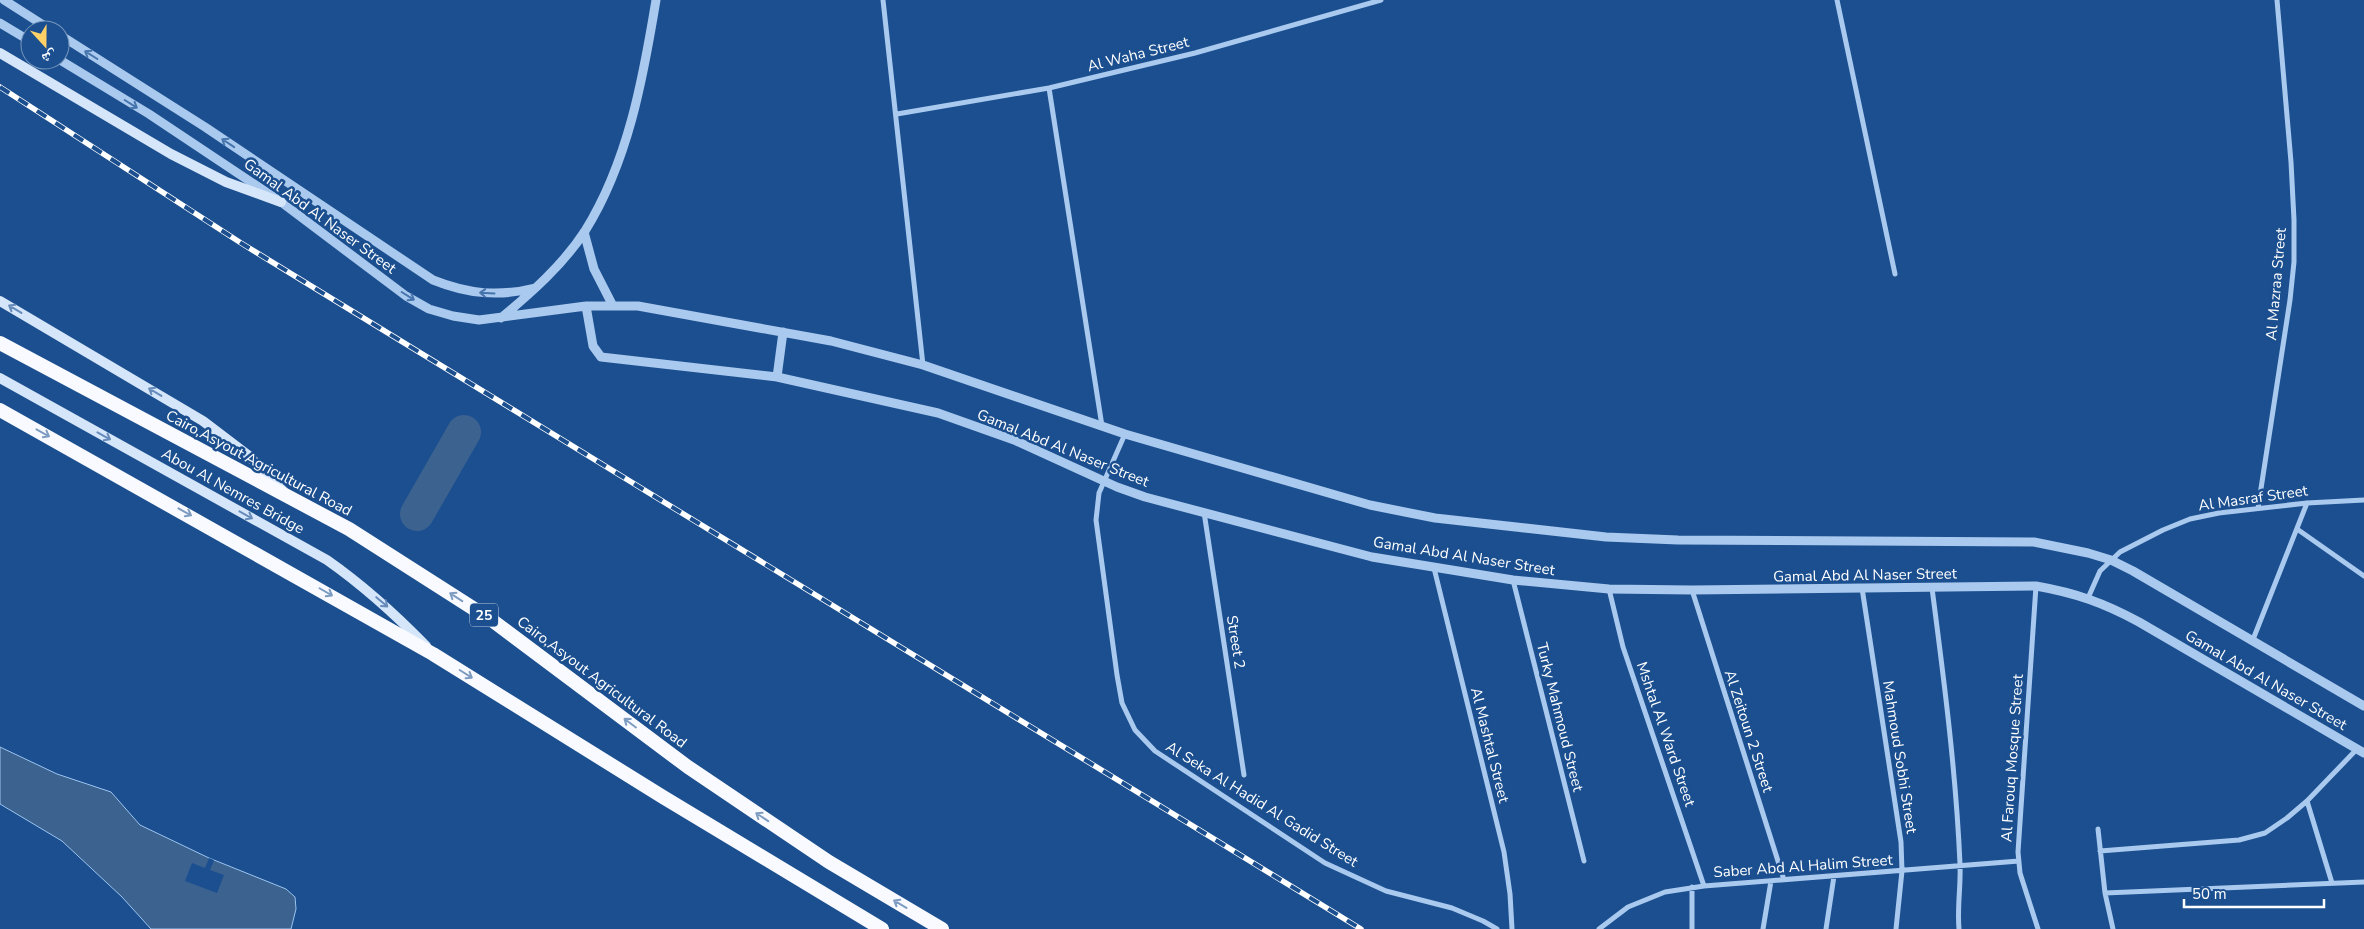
<svg xmlns="http://www.w3.org/2000/svg" width="2364" height="929" font-family="'Nunito Sans','Noto Naskh Arabic',sans-serif">
<rect width="100%" height="100%" fill="#1b4f8f"/>
<!-- water -->
<path fill="#3c6290" stroke="#9cc4f0" d="M0,747L57,774L111,792L140,825L209,858L286,889L295,897L296,909L291,929H151L122,897L62,841L0,804Z"/>
<!-- pier -->
<path fill="#1b4f8f" d="M209,858L214,860L210,870L224,875L217,893L185,881L192,863L205,868Z"/>
<g fill="none" stroke-linecap="round" stroke-linejoin="round">
<!-- river -->
<path stroke="#3c6290" stroke-width="34" d="M417,514L464,432"/>
<!-- minor -->
<path stroke="#a9c9ee" stroke-width="5" d="M883,0L923,365
M1837,0L1895,274
M1049,88L1102,426
M897,114L1049,88L1195,53L1381,0
M1125,434L1099,493L1096,520L1117,675L1122,703L1135,730L1155,751L1325,863L1386,891L1452,908L1483,921L1497,929
M2258,508L2290,300L2294,262V220L2291,162L2277,0
M1204,512L1244,775
M2297,529L2364,576
M1434,568L1504,852L1510,894L1512,929
M1513,580L1584,861
M2036,586L2018,852L2020,873L2038,929
M1862,588L1901,842L1902,871L1896,929
M1932,588C1944,680 1956,772 1960,864C1961,886 1957,907 1959,929
M1609,589L1623,647L1704,886
M1692,590L1784,880
M2088,598L2100,571L2120,552L2163,530L2190,519L2219,513L2307,503L2364,500
M2252,642L2307,503
M2307,801L2332,883
M2098,829L2105,893L2113,929
M2100,851L2239,840L2265,833L2287,818L2307,801L2357,749
M1692,887V929
M2105,893L2364,882
M1599,929L1628,907L1665,892L1704,886L2019,861
M1763,929L1771,881
M1826,929L1834,876"/>
<!-- tertiary -->
<path stroke="#a9c9ee" stroke-width="9" d="M4,0L51,30
M0,23L30,41
M60,35L205,127L433,280C468,294 499,297 535,288
M60,60L149,114L281,202L406,296L429,309L453,316L479,320L586,306H638L831,341L923,365L1125,434L1370,505L1435,518L1606,537L1678,540L2034,542L2088,553L2111,560L2133,571L2364,706
M584,232L594,269L613,306
M586,306L593,346L601,357L777,377L938,413L1014,440L1117,487L1145,497L1372,557L1513,580L1609,589L1692,590L2036,586C2076,593 2104,603 2139,622L2364,753
M501,318C531,293 563,265 585,231C628,162 643,79 656,0
M777,377L783,332"/>
<!-- secondary -->
<path stroke="#d6e6fa" stroke-width="10" d="M0,53L171,154L226,182L281,202
M0,301L203,421L249,456L283,491
M0,378L327,560C364,586 395,614 426,646"/>
<!-- trunk -->
<path stroke="#f8faff" stroke-width="14" d="M0,343L349,529L493,621L688,767L829,862L942,929
M0,410L433,654L663,797L882,929"/>
<defs>
<path id="rail" d="M0,87L241,243L1361,929"/>
</defs>
<!-- rail casing -->
<use href="#rail" stroke="#fff" stroke-width="5.5"/>
<!-- rail -->
<use href="#rail" stroke="#1b4f8f" stroke-width="4" stroke-dasharray="11" stroke-linecap="butt"/>
</g>
<!-- one-way arrows -->
<defs><path id="oneway-shaft" d="M-6 0H5M1.5-3L5.5 0L1.5 3" fill="none" stroke-width="1.6" stroke-linecap="round" stroke-linejoin="round" transform="scale(1.25)"/></defs>
<g stroke="#4674ac">
<use href="#oneway-shaft" transform="translate(91 55) rotate(-148)"/>
<use href="#oneway-shaft" transform="translate(131 104) rotate(32)"/>
<use href="#oneway-shaft" transform="translate(228 143) rotate(-146)"/>
<use href="#oneway-shaft" transform="translate(487 293) rotate(-177)"/>
<use href="#oneway-shaft" transform="translate(408 296) rotate(32)"/>
</g>
<g stroke="#668bba">
<use href="#oneway-shaft" transform="translate(15 309) rotate(-149)"/>
<use href="#oneway-shaft" transform="translate(155 392) rotate(-149)"/>
<use href="#oneway-shaft" transform="translate(104 436) rotate(29)"/>
<use href="#oneway-shaft" transform="translate(246 515) rotate(29)"/>
<use href="#oneway-shaft" transform="translate(382 602) rotate(40)"/>
</g>
<g stroke="#7e9cc1">
<use href="#oneway-shaft" transform="translate(43 433) rotate(29)"/>
<use href="#oneway-shaft" transform="translate(185 512) rotate(29)"/>
<use href="#oneway-shaft" transform="translate(326 592) rotate(30)"/>
<use href="#oneway-shaft" transform="translate(456 597) rotate(-147)"/>
<use href="#oneway-shaft" transform="translate(466 674) rotate(32)"/>
<use href="#oneway-shaft" transform="translate(630 723) rotate(-143)"/>
<use href="#oneway-shaft" transform="translate(762 817) rotate(-146)"/>
<use href="#oneway-shaft" transform="translate(900 904) rotate(-149)"/>
</g>
<g text-anchor="middle" dominant-baseline="central" stroke-width="5" stroke-linejoin="round" paint-order="stroke">
<!-- shield labels -->
<rect fill="#1b4f8f" stroke="#bbcadd" stroke-width="1" x="470" y="603.5" width="28" height="23" rx="4"/>
<g font-size="14" font-weight="bold" fill="#fff">
<text x="484" y="615">25</text>
</g>
<!-- street labels -->
<g font-size="15" fill="#fff" stroke="#1b4f8f">
<text transform="translate(1138 54) rotate(-14)">Al Waha Street</text>
<text transform="translate(320 216) rotate(36)">Gamal Abd Al Naser Street</text>
<text transform="translate(2276 284) rotate(-85)">Al Mazraa Street</text>
<text transform="translate(1063 448) rotate(22)">Gamal Abd Al Naser Street</text>
<text transform="translate(259 463) rotate(28)">Cairo,Asyout Agricultural Road</text>
<text transform="translate(233 491) rotate(29)">Abou Al Nemres Bridge</text>
<text transform="translate(2253 498) rotate(-8)">Al Masraf Street</text>
<text transform="translate(1464 556) rotate(9)">Gamal Abd Al Naser Street</text>
<text transform="translate(1865 575) rotate(-1)">Gamal Abd Al Naser Street</text>
<text transform="translate(1236 642) rotate(81)">Street 2</text>
<text transform="translate(2266 680) rotate(30)">Gamal Abd Al Naser Street</text>
<text transform="translate(602 682) rotate(37)">Cairo,Asyout Agricultural Road</text>
<text transform="translate(1560 717) rotate(76)">Turky Mahmoud Street</text>
<text transform="translate(1749 731) rotate(72)">Al Zeitoun 2 Street</text>
<text transform="translate(1666 734) rotate(71)">Mshtal Al Ward Street</text>
<text transform="translate(1490 745) rotate(76)">Al Mashtal Street</text>
<text transform="translate(1900 757) rotate(81)">Mahmoud Sobhi Street</text>
<text transform="translate(2012 758) rotate(-86)">Al Farouq Mosque Street</text>
<text transform="translate(1262 804) rotate(32)">Al Seka Al Hadid Al Gadid Street</text>
<text transform="translate(1803 866) rotate(-4)">Saber Abd Al Halim Street</text>
</g>
</g>
<!-- north arrow -->
<g transform="translate(45 45) rotate(159)"><circle r="24" fill="#1b4f8f" stroke="#7695bc"/>
<path d="M0-4L9 19L0 12L-9 19Z" fill="#ffd166"/>
<text y="-8" font-size="14" font-weight="bold" text-anchor="middle" fill="#ffffff">ش</text>
</g>
<!-- scale -->
<path d="M2184 899v8h140v-8" fill="none" stroke="#ffffff" stroke-width="2.5"/>
<text x="2192" y="899" font-size="15" fill="#ffffff" stroke="#1b4f8f" stroke-width="4" paint-order="stroke">50 m</text>
</svg>
